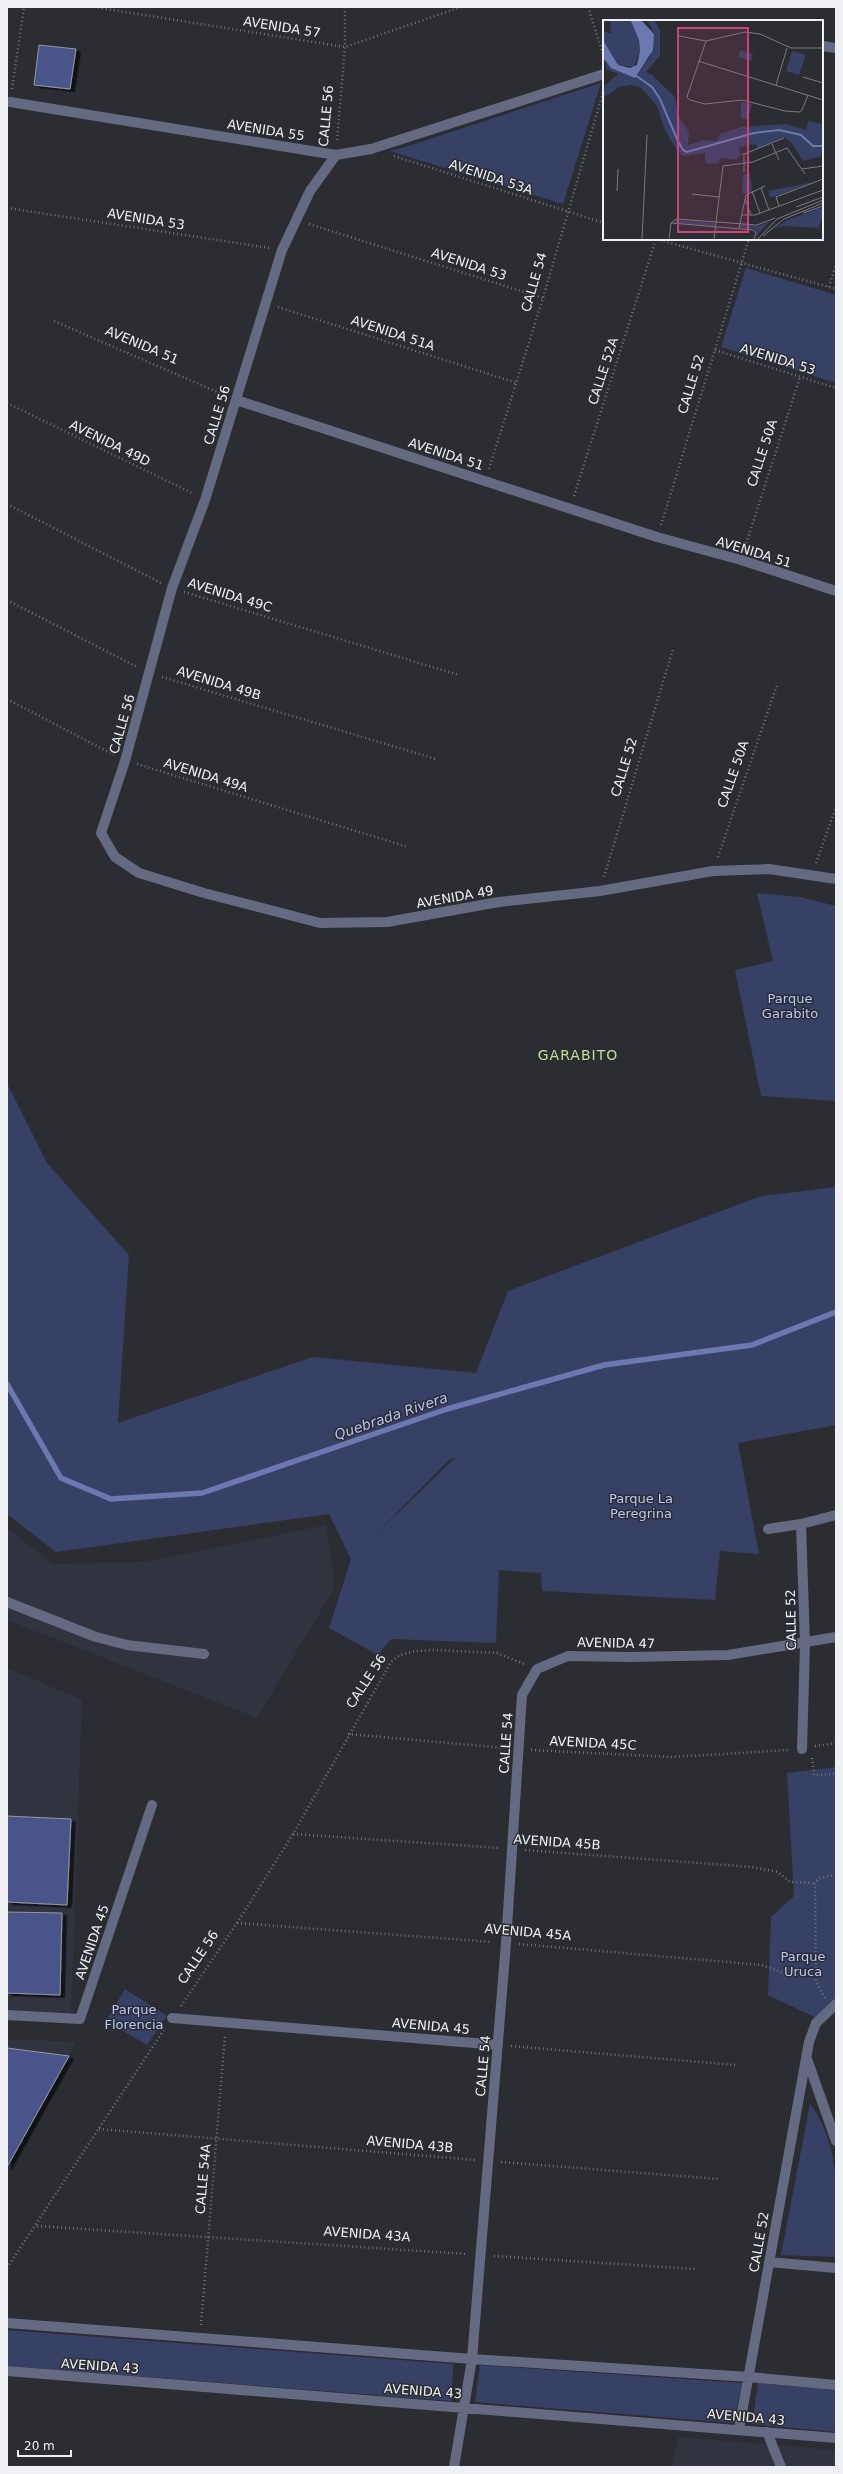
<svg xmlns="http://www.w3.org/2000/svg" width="843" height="2474" font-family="'DejaVu Sans',sans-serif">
<defs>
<filter id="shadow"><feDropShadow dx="4.5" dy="2.5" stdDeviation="0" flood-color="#0009"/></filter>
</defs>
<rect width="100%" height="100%" fill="#2b2d32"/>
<!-- built -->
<path fill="#31343f" d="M326,1525L335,1587L257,1718L7,1620V1528L53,1564L144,1562Z
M7,1668L82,1700L71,2015L7,2014Z
M7,2039L76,2042L7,2167Z
M678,2437L836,2450V2467H672Z"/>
<!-- green -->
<path fill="#374065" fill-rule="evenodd" d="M601,83L563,204L390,151L405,147Z
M746,268L836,295V383L721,347Z
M757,893L800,897L836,906V1101L761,1096L735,970L773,961Z
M7,1083L47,1163L129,1255L118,1423L313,1357L476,1373L508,1291L761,1196L836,1187V1425L738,1443L759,1554L720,1551L715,1600L542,1591L541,1573L499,1570L496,1643L391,1639L378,1655L329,1628L351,1559L329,1514L56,1552L7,1514ZM455,1458L372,1538L450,1459Z
M836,1767V2004L816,2018L768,1995L771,1917L794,1896L787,1773Z
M125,1989L167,2016L147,2045L106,2021Z
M810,2104C843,2146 836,2206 836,2257L781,2255Z
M7,2330L453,2364L452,2401L7,2366Z
M480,2365L742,2383L734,2423L475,2402Z
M758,2383L836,2390V2432L752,2424Z"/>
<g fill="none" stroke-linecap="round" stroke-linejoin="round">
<!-- stream -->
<path stroke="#6c79b1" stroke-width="5.5" d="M7,1384L61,1478L111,1499L202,1493L447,1409L604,1365L752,1345L836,1312"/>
</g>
<!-- building -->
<path fill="#49558a" stroke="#95979d" filter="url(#shadow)" d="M39,45L76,49L70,89L34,85Z
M7,1816L71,1819L67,1905L7,1902Z
M7,1912L62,1913L60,1995L7,1993Z
M7,2048L69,2056L7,2167Z"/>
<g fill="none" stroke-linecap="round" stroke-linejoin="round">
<!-- path -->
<path stroke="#737479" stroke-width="2.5" stroke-dasharray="1 3" stroke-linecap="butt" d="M94,7L345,47L461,7
M588,7L604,57
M12,89L24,7
M337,140L345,47V7
M394,156L604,223
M7,208L270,248
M309,224L543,298
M656,239L836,289
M829,287L836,264
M278,307L517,383
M54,321L224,395
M715,350L836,388
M7,403L194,494
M489,469L543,298L604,89
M574,496L656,239
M7,504L161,583
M661,525L749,239
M745,547L800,377
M184,592L459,675
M7,600L137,667
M162,677L436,759
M7,699L114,755
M137,764L408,847
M718,857L777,685
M816,863L836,807
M604,877L673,649
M348,1734L505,1748
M815,1746L836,1743
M531,1750L672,1757L788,1750
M812,1758L814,1775L836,1774
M293,1834L500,1848
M525,1850L752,1867L778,1872L790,1882L815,1883
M237,1923L492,1942
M519,1944L762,1965L789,1975L816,1974
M825,1998L816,1981L815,1883L819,1878L836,1875
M181,2006L237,1923L293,1834L391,1662L400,1655L416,1651L433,1650L497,1653L524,1664
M511,2046L735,2065
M99,2129L476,2160
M501,2162L719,2179
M37,2226L467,2254
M494,2256L695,2269
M7,2268L165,2028
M201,2325L225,2035"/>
<!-- minor -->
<path stroke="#646a82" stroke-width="10" d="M822,46L836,48
M10,102L336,155L371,149L604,74
M336,155L310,191L282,250L205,500L172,588L125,761L101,833L115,857L139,873L204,893L320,923L387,922L499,902L600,891L713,871L769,869L836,879
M236,400L657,537L741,560L836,591
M801,1524L836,1515
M768,1529L801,1524L805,1644L802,1749
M7,1602L96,1637L127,1645L204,1654
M7,2015L80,2019L152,1805
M172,2018L498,2045
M807,2059L836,2141
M769,2262L836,2268
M7,2323L472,2359L749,2377L836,2385
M7,2371L836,2438
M739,2429L809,2042L816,2023L836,2004
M767,2432L781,2467
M454,2467L472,2359L506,1943L522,1695L537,1669L568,1656L631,1657L728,1655L836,1637"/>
</g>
<g text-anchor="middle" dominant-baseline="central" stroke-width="3" stroke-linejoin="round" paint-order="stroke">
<!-- street labels -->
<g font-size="13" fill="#eff0f4" stroke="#2b2d32">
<text transform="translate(282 27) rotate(9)">AVENIDA 57</text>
<text transform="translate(326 116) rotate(-85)">CALLE 56</text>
<text transform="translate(266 130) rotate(9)">AVENIDA 55</text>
<text transform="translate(491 177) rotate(18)">AVENIDA 53A</text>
<text transform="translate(146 219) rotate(9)">AVENIDA 53</text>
<text transform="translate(469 264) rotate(18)">AVENIDA 53</text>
<text transform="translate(534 282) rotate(-74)">CALLE 54</text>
<text transform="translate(393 333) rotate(18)">AVENIDA 51A</text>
<text transform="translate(142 345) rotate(23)">AVENIDA 51</text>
<text transform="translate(778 359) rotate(17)">AVENIDA 53</text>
<text transform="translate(603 371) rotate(-72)">CALLE 52A</text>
<text transform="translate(691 384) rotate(-73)">CALLE 52</text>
<text transform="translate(217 415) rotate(-73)">CALLE 56</text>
<text transform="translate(110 443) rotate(26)">AVENIDA 49D</text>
<text transform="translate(762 453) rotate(-72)">CALLE 50A</text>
<text transform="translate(446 454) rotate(18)">AVENIDA 51</text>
<text transform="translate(754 552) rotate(17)">AVENIDA 51</text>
<text transform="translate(230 595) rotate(17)">AVENIDA 49C</text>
<text transform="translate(219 683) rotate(17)">AVENIDA 49B</text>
<text transform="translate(122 724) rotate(-74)">CALLE 56</text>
<text transform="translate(624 767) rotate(-73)">CALLE 52</text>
<text transform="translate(733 774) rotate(-71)">CALLE 50A</text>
<text transform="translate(206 775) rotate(17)">AVENIDA 49A</text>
<text transform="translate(455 897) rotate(-10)">AVENIDA 49</text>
<text transform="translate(791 1620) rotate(-91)">CALLE 52</text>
<text transform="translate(616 1643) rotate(1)">AVENIDA 47</text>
<text transform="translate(366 1681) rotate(-57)">CALLE 56</text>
<text transform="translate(506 1743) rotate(-86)">CALLE 54</text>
<text transform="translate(593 1743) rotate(3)">AVENIDA 45C</text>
<text transform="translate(557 1842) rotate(4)">AVENIDA 45B</text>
<text transform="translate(528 1932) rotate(5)">AVENIDA 45A</text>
<text transform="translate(92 1942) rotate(-71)">AVENIDA 45</text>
<text transform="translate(198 1957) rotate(-56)">CALLE 56</text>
<text transform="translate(431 2026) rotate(5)">AVENIDA 45</text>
<text transform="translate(483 2066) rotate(-85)">CALLE 54</text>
<text transform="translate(410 2144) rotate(5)">AVENIDA 43B</text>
<text transform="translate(203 2179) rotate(-85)">CALLE 54A</text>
<text transform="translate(367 2234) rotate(4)">AVENIDA 43A</text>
<text transform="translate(759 2242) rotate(-80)">CALLE 52</text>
<text transform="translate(100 2366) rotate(4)">AVENIDA 43</text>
<text transform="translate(423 2391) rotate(4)">AVENIDA 43</text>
<text transform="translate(746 2417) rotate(5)">AVENIDA 43</text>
</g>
<!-- park labels -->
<g font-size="13" fill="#b9c6f7" stroke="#2b2d32">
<text x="790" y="998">Parque<tspan x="790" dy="15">Garabito</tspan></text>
<text x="641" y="1498">Parque La<tspan x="641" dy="15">Peregrina</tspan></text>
<text x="803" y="1956">Parque<tspan x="803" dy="15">Uruca</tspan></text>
<text x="134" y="2009">Parque<tspan x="134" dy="15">Florencia</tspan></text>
</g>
<!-- neighbourhood labels -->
<g font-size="14" letter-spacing="1" fill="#c6de94" stroke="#2b2d32">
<text x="578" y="1055">GARABITO</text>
</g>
<!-- water labels -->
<g font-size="14" font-style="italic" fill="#b7c4f5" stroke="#2b2d32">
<text transform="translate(391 1416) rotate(-19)">Quebrada Rivera</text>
</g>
</g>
<!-- overview -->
<g transform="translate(603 20)">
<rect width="220" height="220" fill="#2b2d32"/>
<path d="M7,1H28L35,12L37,31L31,47L15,45L0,20V12L8,13ZM45,1H52L57,11V36L43,52L49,55L72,77L75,95L86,112L85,125L101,120L114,121L117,114L138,107L183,104L203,110L205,101L220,104V136L200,141L189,123L181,117L154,129L153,124L136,127L138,136H135L134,140L117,138L116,143L106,144L102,142V133L80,136L74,131L61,108L54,86L37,67L27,65L16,67L0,78L2,65L15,54L3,49V43L32,58L47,37L51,14ZM137,30L150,34L148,41L135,37ZM189,31L203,35L196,55L183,51ZM138,82L149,84L145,99L138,98ZM140,154H147L149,170L143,174L139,173ZM210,162L173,176L167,177L165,171ZM220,187V198L215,208L180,206L172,208L184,200ZM73,200L113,203L112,206L70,203ZM166,202L153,216L151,209L137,208L138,204L155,206Z" fill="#374065"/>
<path d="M28,1H39L51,14L50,30L32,58L8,48L0,38V20L15,45L27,48L34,45L37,31L36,20Z" fill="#6c79b1"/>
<path fill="none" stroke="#6c79b1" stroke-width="2" d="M32,55L49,67L57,79L74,119L80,130L84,132L151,113L176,110L198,115L210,126H220"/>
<path fill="none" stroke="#797b80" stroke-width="1" d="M76,16L103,21L142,12L157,14L188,28H220M103,21L84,77L87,80L102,84L139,80L182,91L196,92L199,90L205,75M95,41L220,80M200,57L220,63M173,65L184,28M169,124L176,140M139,134H141V152M141,134L181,118M199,149L220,146M158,168L166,190M14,171L15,149M149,171L157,193M89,174L116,177M142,179L148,195M176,186L173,177L220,159M193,187L220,177M200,193L220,186M139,195H152L220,170M68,203L73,199L154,205L172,198M68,203L150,210L153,213L151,219M136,208L143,175L162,166M160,216L181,199L220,183M39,219L44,115M66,219L68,203M111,219L120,146L150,142L184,128L202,154M155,219L174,199L220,180"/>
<path fill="#cb437a" fill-opacity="0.15" stroke="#cb437a" stroke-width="2" d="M75,8H145V212H75Z"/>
<rect width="220" height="220" fill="none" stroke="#eff0f4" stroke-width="2"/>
</g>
<!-- border -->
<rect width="843" height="2474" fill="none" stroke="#eff0f4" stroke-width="16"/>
<!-- scale -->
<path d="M18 2450v6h53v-6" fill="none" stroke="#eff0f4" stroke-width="2"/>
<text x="24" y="2450" font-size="12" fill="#eff0f4" stroke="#2b2d32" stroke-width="3" paint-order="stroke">20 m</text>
</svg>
